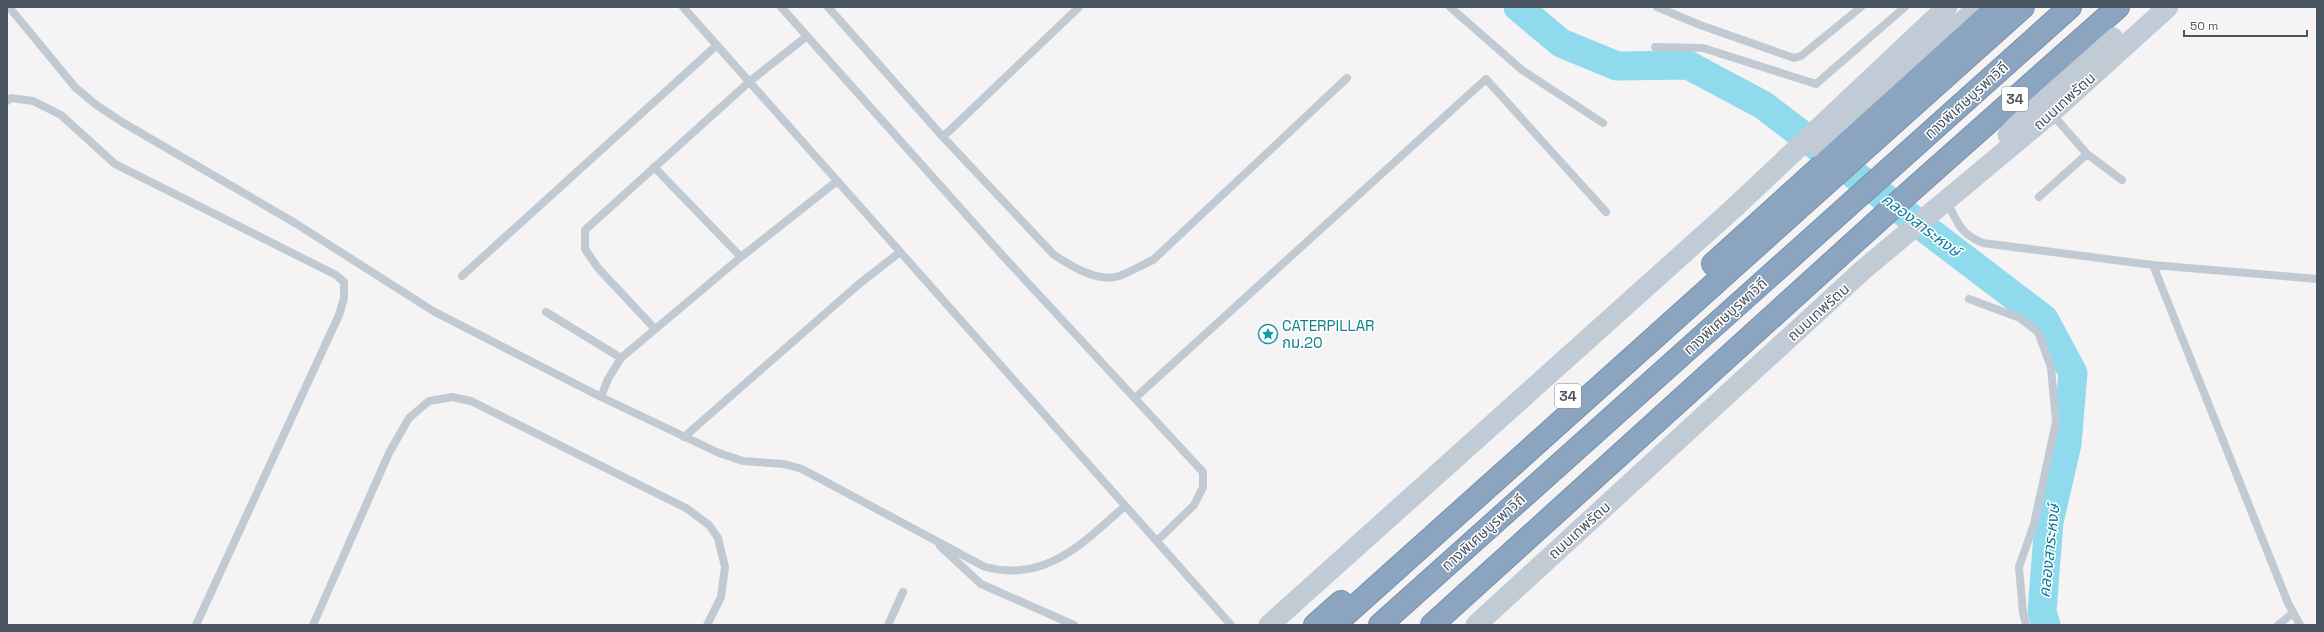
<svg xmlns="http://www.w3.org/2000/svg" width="2324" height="632" font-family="'Space Grotesk','Noto Sans Thai',sans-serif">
<rect width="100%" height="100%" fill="#f5f3f3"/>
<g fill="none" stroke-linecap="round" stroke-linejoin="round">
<!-- river -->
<path stroke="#90daee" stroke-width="29" d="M1518,7L1561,43L1617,66L1688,65L1763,105L2044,319L2073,373L2067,444L2049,522L2042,612L2046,625"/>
<defs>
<path id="highway" d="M1713,264L1997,7
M1315,625L1341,602
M1334,625L2023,7
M1380,625L2070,7
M1432,625L1912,190L2118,7"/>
</defs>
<!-- highway casing -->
<use href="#highway" stroke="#7690ad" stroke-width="24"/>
<!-- lane -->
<path stroke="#c1cad2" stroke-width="8" d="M9,7L75,87L95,104L122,122L295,223L433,311L601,397L719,453L743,461L784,464L802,469L985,567C1046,583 1083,543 1125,506
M683,7L1231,625
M781,7L1003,256L1203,472V487L1194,505L1157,541
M828,7L943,137L1054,255C1071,266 1098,283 1119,276C1130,272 1142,265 1153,260L1347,78
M1450,7L1522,70L1603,123
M1657,7L1700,25L1794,58L1801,56L1861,7
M1655,47L1703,48L1816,84L1905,7
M7,101L11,98L33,101L61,115L115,164L336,275L344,282V298L339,315L196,625
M943,137L1079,7
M2087,154L2122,180
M654,167L741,257
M2039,197L2087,154L2052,114
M1947,202C1958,223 1960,234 1983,243L2153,265L2317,279
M2153,265L2288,603L2300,625
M462,276L717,45
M1969,299L2020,318L2038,332L2051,367L2056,422L2034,524L2019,567L2023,613L2026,625
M546,312L621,358
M655,329L598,268L585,249V230L749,82L807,36
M601,397L608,379L621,358L741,257L837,181
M1135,398L1486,79L1606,212
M684,437L859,284L900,252
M940,546L981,584L1074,625
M313,625L389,453L409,418L429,401L452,397L471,401L686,508L709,525L718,538L725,567L721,597L707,625
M888,625L903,592
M2278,625L2293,613"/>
<!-- secondary -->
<path stroke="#c1cbd6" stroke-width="21" d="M2008,135L2032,109L2113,38
M1818,147L1979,7
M1269,625L1734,208L1947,7
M1476,625L1864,269L2051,113L2168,7"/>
<!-- highway -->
<use href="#highway" stroke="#8ba5c1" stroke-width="22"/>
</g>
<!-- icons -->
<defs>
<symbol id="sight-ring" viewBox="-11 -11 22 22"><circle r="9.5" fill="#fff" stroke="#0f9aa8" stroke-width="1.5"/><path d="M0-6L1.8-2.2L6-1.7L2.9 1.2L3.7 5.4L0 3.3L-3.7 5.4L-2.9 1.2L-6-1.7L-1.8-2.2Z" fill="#0f9aa8"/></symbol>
</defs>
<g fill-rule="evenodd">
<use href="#sight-ring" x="1257" y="323" width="22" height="22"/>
</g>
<g text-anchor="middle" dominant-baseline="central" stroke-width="3" stroke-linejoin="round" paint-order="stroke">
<!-- shield labels -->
<g fill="#fff" stroke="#808990" stroke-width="1">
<rect x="2002" y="87" width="26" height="24" rx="3"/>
<rect x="1555" y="384" width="26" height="24" rx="3"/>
</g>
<g font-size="14" font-weight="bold" fill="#4a5661">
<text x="2015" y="99">34</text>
<text x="1568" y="396">34</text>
</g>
<!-- street labels -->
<g font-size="15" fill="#4a5661" stroke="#fff">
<text transform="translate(1966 100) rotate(-42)">ทางพิเศษบูรพาวิถี</text>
<text transform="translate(2064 101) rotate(-42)">ถนนเทพรัตน</text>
<text transform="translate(1818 312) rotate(-42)">ถนนเทพรัตน</text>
<text transform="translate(1725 316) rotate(-42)">ทางพิเศษบูรพาวิถี</text>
<text transform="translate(1579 530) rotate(-42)">ถนนเทพรัตน</text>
<text transform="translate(1483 532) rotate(-42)">ทางพิเศษบูรพาวิถี</text>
</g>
<!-- culture labels -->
<g font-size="15" fill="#0d838f" stroke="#fff" text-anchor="start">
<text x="1282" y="325">CATERPILLAR<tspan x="1282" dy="17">กม.20</tspan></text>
</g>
<!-- water labels -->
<g font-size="16" font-style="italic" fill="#0c7c9b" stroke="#fff">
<text transform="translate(1921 225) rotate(37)">คลองสาระหงษ์</text>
<text transform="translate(2049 551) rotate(-84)">คลองสาระหงษ์</text>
</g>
</g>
<!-- border -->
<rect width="2324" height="632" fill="none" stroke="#4a5661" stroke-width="16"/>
<!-- scale -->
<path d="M2184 30v6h123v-6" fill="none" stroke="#4a5661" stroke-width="2"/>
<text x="2190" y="30" font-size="12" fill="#4a5661" stroke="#ffffff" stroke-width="3" paint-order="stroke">50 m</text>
</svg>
